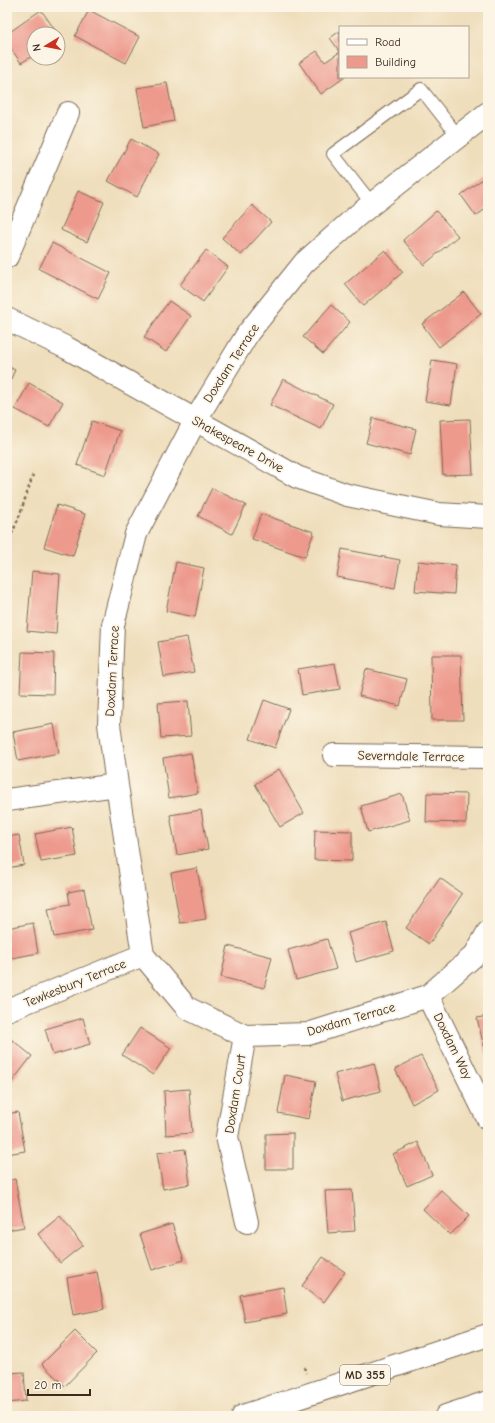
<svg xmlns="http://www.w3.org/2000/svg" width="495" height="1423" font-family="'Comic Neue',sans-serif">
<rect width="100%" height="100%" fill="#fcf5e5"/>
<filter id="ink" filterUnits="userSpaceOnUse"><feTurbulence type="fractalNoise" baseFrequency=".025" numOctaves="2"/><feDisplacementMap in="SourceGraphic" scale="8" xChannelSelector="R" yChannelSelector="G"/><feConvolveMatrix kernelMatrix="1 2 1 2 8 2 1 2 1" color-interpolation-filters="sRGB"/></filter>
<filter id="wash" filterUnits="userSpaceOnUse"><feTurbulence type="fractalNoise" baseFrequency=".012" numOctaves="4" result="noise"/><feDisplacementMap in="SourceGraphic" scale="16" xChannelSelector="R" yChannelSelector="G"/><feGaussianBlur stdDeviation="0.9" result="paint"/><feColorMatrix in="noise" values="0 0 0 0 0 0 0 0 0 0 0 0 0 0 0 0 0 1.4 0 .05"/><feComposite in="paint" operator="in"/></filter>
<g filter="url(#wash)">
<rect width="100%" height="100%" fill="#efdebc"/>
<g id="blocks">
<!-- building -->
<path fill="#ed9a8d" d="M41,10L58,34H34V55L21,63L7,43V34Z
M89,10L140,37L126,63L75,36Z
M340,31V77H345L321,94L299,63L317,51L325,62L340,52L330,38Z
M167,83L174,121L144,127L137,88Z
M131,139L159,154L137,197L108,181Z
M488,175V207L476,216L461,195Z
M78,191L104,202L87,242L61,230Z
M252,205L271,222L241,255L222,238Z
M436,211L458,236L424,265L403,240Z
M52,243L111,273L98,299L39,269Z
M206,250L228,267L203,302L180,285Z
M385,250L403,272L363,306L345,284Z
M464,292L481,314L439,347L422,324Z
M169,301L191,316L166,352L144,337Z
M331,305L350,322L323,354L303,337Z
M432,360L457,364L451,405L425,401Z
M7,366L15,370L7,387Z
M283,379L333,404L321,429L270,405Z
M29,383L63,402L49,427L15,409Z
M373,418L416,429L410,455L366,443Z
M470,419L473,474L443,475L440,420Z
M92,421L120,431L105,475L77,465Z
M212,488L246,505L232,534L198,516Z
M57,505L85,514L73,556L44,547Z
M261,514L314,532L305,557L252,539Z
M342,549L400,560L395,588L337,577Z
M418,561L456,565L454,594L415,591Z
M176,562L204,568L195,617L166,611Z
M32,571L60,574L56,634L27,631Z
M187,637L194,672L164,677L158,642Z
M22,652L54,653L53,694L20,693Z
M431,655H461L463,720H432Z
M335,663L340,689L302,695L298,669Z
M366,669L407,679L400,706L359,696Z
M264,700L289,709L275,748L250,739Z
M188,701L191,736L161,738L158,703Z
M54,724L59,753L18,761L13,732Z
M191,753L198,793L169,798L163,758Z
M279,769L304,813L280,827L255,784Z
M427,793L467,794L466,823L426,822Z
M402,794L410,820L368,832L361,806Z
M201,810L208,849L177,855L170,815Z
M72,827L77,856L41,862L35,834Z
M315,830L352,831V861L314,860Z
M19,835L24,865L7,868V837Z
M197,868L206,919L180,923L171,873Z
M440,878L462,894L429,944L406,928Z
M84,889L92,930L54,937L48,908L70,904L68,892Z
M386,922L394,951L356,962L348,933Z
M33,923L38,953L7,959V928Z
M327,939L336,969L296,980L288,950Z
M228,946L272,957L264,988L221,977Z
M488,1016V1054L486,1055L477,1018Z
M83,1018L90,1044L53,1055L45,1029Z
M140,1028L171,1048L153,1075L122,1055Z
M11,1039L32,1056L7,1088V1043Z
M421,1056L439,1090L412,1104L395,1069Z
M374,1063L381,1091L342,1101L335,1074Z
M285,1075L316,1081L309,1119L278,1113Z
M189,1089L192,1133L166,1135L164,1091Z
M18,1112L25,1151L7,1154V1114Z
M293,1133V1169H266V1134Z
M418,1142L432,1175L407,1186L393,1154Z
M185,1149L190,1184L163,1189L157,1153Z
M15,1179L24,1227L7,1230V1181Z
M352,1190L355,1231L328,1233L325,1191Z
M441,1190L469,1216L450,1235L423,1209Z
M60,1216L83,1245L60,1263L38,1234Z
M488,1221V1236H487L485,1222Z
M172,1224L184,1260L152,1270L140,1234Z
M323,1257L345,1272L324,1302L302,1286Z
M97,1272L104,1309L73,1315L67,1278Z
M283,1287L287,1314L245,1322L240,1295Z
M75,1331L97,1353L65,1386L42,1364Z
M24,1372L26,1401L7,1403V1373Z"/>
</g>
</g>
<g filter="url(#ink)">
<use href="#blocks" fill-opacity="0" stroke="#7a6955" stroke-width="1"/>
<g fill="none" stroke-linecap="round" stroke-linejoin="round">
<defs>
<path id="service" d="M372,204L333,154L421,89L458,136"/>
<path id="minor" d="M488,113L358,215L304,263L248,333L195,421L136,534L113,625L109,724L117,785L143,955L187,1008L245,1036L308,1034L428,996L475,955L488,932
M7,257L68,113
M7,319L67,348L297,477L347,495L439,514L488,517
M334,755L488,757
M7,800L117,785
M428,996L488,1119
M7,1010L143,955
M245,1036L227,1137L247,1222"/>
<path id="primary" d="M243,1416L488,1335
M446,1416L488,1402"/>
</defs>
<!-- service casing -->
<use href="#service" stroke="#7a6955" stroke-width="14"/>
<!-- minor casing -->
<use href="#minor" stroke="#7a6955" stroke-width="24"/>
<!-- primary casing -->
<use href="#primary" stroke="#7a6955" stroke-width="24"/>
<!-- path -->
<path stroke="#7a6955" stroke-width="2.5" stroke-dasharray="3 3" stroke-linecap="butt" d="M131,7L152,8L158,7
M7,545L19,517L33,475
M304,1367L306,1373"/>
<!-- service -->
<use href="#service" stroke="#fff" stroke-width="12"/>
<!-- minor -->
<use href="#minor" stroke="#fff" stroke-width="22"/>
<!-- primary -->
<use href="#primary" stroke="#fff" stroke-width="22"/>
</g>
</g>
<g text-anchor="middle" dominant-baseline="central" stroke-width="3.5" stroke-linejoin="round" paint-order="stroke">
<!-- shield labels -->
<rect fill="#fcf5e5" stroke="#75675a" stroke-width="1" x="340" y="1365" width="50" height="20" rx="3"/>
<g font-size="12" font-weight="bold" fill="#3b2a1e">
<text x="365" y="1375">MD 355</text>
</g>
<!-- street labels -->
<g font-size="13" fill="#3b2a1e" stroke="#fcf5e5">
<text transform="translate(231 363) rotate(-57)">Doxdam Terrace</text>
<text transform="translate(238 444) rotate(29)">Shakespeare Drive</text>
<text transform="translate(112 671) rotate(-87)">Doxdam Terrace</text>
<text transform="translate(411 756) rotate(1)">Severndale Terrace</text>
<text transform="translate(75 983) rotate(-22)">Tewkesbury Terrace</text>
<text transform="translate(351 1019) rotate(-16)">Doxdam Terrace</text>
<text transform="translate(453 1046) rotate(64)">Doxdam Way</text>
<text transform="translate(235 1094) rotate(-81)">Doxdam Court</text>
</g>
</g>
<!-- margin -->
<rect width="495" height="1423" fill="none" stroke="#fcf5e5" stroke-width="24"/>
<!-- legend -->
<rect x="339" y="26" width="130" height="52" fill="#fcf5e5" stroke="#afa495"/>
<rect x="347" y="39" width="20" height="6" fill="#ffffff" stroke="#afa495"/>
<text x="375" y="46" font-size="12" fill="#3b2a1e">Road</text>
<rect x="347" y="56" width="20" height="12" fill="#ed9a8d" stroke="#afa495"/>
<text x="375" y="66" font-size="12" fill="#3b2a1e">Building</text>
<!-- north arrow -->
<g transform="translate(46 46) rotate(260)"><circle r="19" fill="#fcf5e5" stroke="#afa495"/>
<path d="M0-3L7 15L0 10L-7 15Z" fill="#c8321e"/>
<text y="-6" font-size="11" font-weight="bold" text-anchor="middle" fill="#3b2a1e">N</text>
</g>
<!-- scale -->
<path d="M28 1389v6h62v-6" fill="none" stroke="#3b2a1e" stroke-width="2"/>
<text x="34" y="1389" font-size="12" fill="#3b2a1e" stroke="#fcf5e5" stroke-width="3" paint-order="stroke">20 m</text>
</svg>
